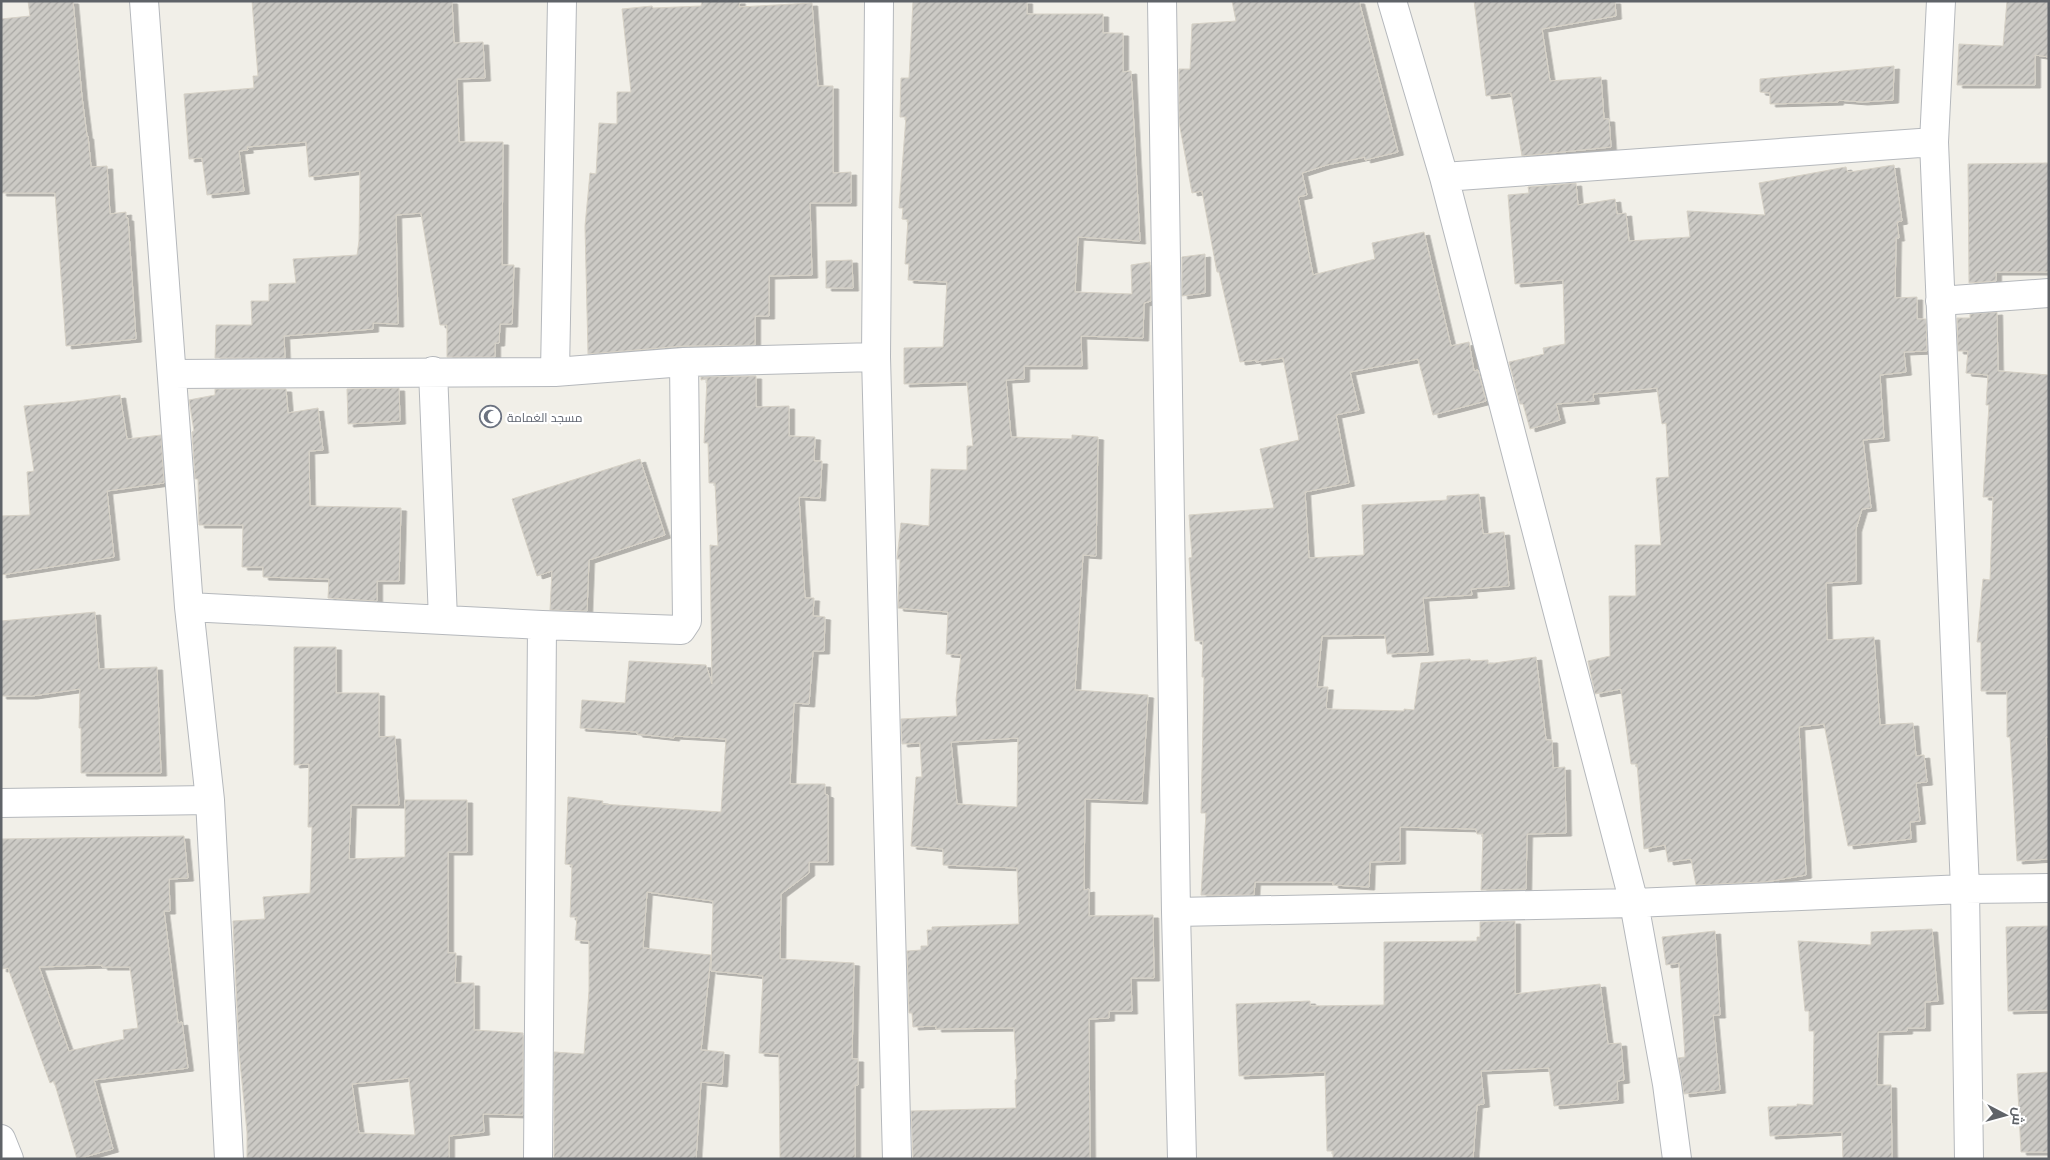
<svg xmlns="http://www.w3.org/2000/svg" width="2050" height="1160" font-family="Quicksand,Cairo,sans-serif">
<defs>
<pattern id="building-hatch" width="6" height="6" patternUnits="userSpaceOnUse" patternTransform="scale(1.25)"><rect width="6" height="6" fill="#cccac5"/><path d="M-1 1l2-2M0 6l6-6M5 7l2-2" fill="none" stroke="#a9a8a4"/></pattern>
<filter id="shadow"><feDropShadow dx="5.5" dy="3" stdDeviation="0" flood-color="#0004"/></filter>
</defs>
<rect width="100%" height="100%" fill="#f1efe8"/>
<!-- building -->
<path fill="url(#building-hatch)" stroke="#d6d1c6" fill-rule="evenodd" filter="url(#shadow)" d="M28,1H73L82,97L87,136H88L91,167L107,166L110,214L126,212V218H128L136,339L66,346L55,193H1V19L30,16Z
M252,1H452L454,43L483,42L485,78L457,79L459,142H503L502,265H514L512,324H500L499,343H495V357H447V325H440L421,213L396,215L398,324L373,323V329L284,336L285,358H215L216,325H252L251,301H269V284L296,283L293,259L357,255L359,241L360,171L309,177L306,142L247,147L248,150L239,151L244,191L207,195L202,158L189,159L184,94L254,88L253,76H258Z
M702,1H740L739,7L812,3L818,86H833V173L851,172V203H810L812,275L769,276V316H755V345L683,346L588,354L585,226L590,173L596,174L599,123L617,124V92H631L622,9L652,6L653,8L701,6Z
M913,1H1027V14H1103V33H1123V72L1131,71L1140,241L1078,237L1075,292L1132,294L1131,265L1150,262L1151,301L1144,303L1143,338L1081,336L1082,366H1024V379L1006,380L1011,437L1072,439V435L1098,437L1096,556L1083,555L1075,690L1148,695L1142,801L1085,799L1084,890L1089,889V916L1153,915L1154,978H1131L1132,1011H1109V1018L1089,1019L1090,1159H913L911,1111L1016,1108L1015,1080L1017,1079L1014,1028L936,1029V1026L913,1027L912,1013H909L907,951L921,950V946H928L927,930H932V927L1019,924L1017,868L943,865V849L911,846L916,777H922L920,743L902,744L901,719L957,716L956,700L961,655L946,654L948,612L898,608L900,559H897L901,523L929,526L931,469L967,470V446H973L967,382L904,384V348L943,347L947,282L908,280L909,264H905L908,220L902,219L903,208H899L906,117H900L901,78H909ZM1018,738L1017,807L957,804L951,742Z
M1232,1H1359L1398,152L1365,160V157L1327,165L1302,173L1307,195L1298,197L1313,275L1375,259L1372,243L1424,232L1451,346L1469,342L1474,371L1478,370L1486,401L1433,415L1418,359L1350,372L1359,410L1336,415L1349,483L1305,492L1309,558L1364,555L1362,505L1447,500V496L1479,494L1483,534L1504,532L1509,586L1471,589L1472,595L1423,598L1428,652L1387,654L1385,635L1322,636L1317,687H1328L1326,707L1328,709L1404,711V709L1414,710L1421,663L1470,659L1471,661L1488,660V664L1536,657L1546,740H1552L1553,768L1565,767L1566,833L1527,834L1526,889L1481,890L1483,834H1477L1476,829L1400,827V861L1370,862L1369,887L1333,885V882H1255L1254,895H1201L1206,813H1201L1204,677H1202L1203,641H1195L1189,558L1192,557L1189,515L1274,508L1260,449L1299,440L1283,358L1256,362V360L1240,362L1219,272H1217L1202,191L1192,193L1179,122V69H1190L1192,24L1236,21Z
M1474,1H1615L1616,16L1542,29L1550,81L1601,77L1604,119H1609L1611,147L1522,156L1511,93L1486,96Z
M2007,1H2049V57L2035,55V85H1957L1959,44L2003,46Z
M1894,66L1893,100L1862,102L1838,100V102L1770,104V93L1760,92V79Z
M2049,163V272H1996V281L1969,283L1968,164Z
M1894,165L1902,221L1897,222L1899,238H1896L1895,298L1917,297V319H1926L1927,351L1904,352L1906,372L1880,375L1884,438L1863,440L1871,508L1862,509L1856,529V581L1826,583L1827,640L1874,637L1880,725L1913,723L1916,756L1924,755L1927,782L1916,783L1920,821L1910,822L1911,839L1848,846L1824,724L1799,727L1806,875L1765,882L1696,885L1691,859L1668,862L1665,845L1644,849L1637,764H1631L1621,689L1595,694L1588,661L1610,656L1609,596H1636L1635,545H1661L1656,478L1669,477L1666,423L1662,424L1657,388L1593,394L1594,401L1556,404L1560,420L1530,429L1523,404H1520L1509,362L1544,354L1543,348L1565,344L1563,280L1515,284L1508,195L1529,193L1528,187L1576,183L1578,205L1615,199L1617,214L1626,213L1629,241L1690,237L1687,211L1765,215L1759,183L1846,167L1847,171L1850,172Z
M1205,254V293L1182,296V257Z
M852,260L853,288H826V261Z
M1997,312L1998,371L2049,375V737H2046L2049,779V859L2017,861L2010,737H2007V691H1981V642H1977L1983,579L1990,580L1993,497H1983L1989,405H1986L1988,375L1966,373L1968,351H1958L1957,318H1970V314Z
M756,376V407L789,406V436L815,437L814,461H822L820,498L799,497L805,598H814L813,616L825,617L824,651H813L809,704L794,703L790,784H825V794L828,795V862H809V873L781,894L780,959L854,963L852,1059H858V1085H855V1159H780L779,1054L759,1053L763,976L711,971L713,901L647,892L643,948L711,955L701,1050L724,1052L722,1084L701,1082L696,1159H554V1052L584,1054L589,991V941L575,940L577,917H570L572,865L565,864L568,797L603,801L602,804L721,812L726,739L674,736V738L637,734V732L580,728L582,700L625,703L629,661L706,665L712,684L710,545L718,546L715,483H709L708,443H704L707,379L701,380V377Z
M399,388L400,421L348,424L347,389Z
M215,389H286L288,413L318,408L323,450L309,451L310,506L401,508L399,581H377V601L328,598L329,579L263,577V567H242L243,525H199L198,479H195L192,432L194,431L189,400L215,395Z
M120,395L127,439L161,435L164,483L107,491L114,557L1,575V516L30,515L27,472L34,471L24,406L69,402Z
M640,459L665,535L589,560L587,611L550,610L552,571L537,576L512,499Z
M95,612L99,669L157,667L161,773H81V728H79L80,689L32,696H1V621Z
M294,647H336V693H379V737L395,736L399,805H351L349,859L405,857V800H467V852H448V953H456L455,983H474V1030L523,1033V1115L483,1114L484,1132L449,1136V1159H247V1132L239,1052L233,921L265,919L263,897L310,893L312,827H308L309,764L294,765ZM409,1078L415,1135L359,1133L352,1084Z
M184,836L188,878L169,879L170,911H164L178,1023L182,1022L188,1068L94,1080L113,1149L77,1159L54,1081L50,1083L8,968L1,969V839ZM102,965V967H130L138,1028L123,1030L124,1039L69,1051L39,967Z
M1515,921V994L1600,984L1608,1044L1621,1043L1624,1080L1617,1081L1618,1100L1554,1106L1549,1068L1481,1071L1484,1104L1477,1105L1473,1159H1333V1151H1327L1325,1072L1239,1076L1236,1004L1310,1001V1006L1384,1005V942L1477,941V937H1480V922Z
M2049,926V1010L2008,1011L2006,927Z
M1932,929L1938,1001L1925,1002V1028H1907V1031L1878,1032L1877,1085H1891L1892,1159H1843L1842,1132L1770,1136L1768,1107L1797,1106V1104L1813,1105L1814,1031H1809V1011H1805L1798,941L1871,945V932Z
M1715,931L1720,1015H1713L1720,1090L1684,1094L1678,1058L1685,1057L1679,963L1666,965L1662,937Z
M2049,1072V1152H2021L2017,1074Z"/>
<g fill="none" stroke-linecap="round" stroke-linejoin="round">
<defs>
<path id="minor" d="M144,1L189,607L210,800L229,1159
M879,1L876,357L897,1159
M1162,1L1176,912L1182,1159
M1392,1L1444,177L1634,903L1667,1084L1677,1159
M1941,1L1934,142L1965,889L1969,1159
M1444,177L1934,142
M1940,301L2049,293
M433,371L443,619
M555,372L562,1
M172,374L555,372L684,362L876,357
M189,607L542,625L681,630L687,621L684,362
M1,803L210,800
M1176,912L1634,903L1965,889L2049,888
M538,1159L542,625"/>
<path id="tertiary" d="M1,1139L9,1159"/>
</defs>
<!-- minor casing -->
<use href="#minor" stroke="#b5b8bc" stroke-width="30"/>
<!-- tertiary casing -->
<use href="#tertiary" stroke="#b5b8bc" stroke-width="30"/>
<!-- minor -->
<use href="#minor" stroke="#fff" stroke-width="28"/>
<!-- tertiary -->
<use href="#tertiary" stroke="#fff" stroke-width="28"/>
</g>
<!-- icons -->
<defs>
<symbol id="mosque-ring" viewBox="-11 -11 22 22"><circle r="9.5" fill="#fff" stroke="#6b7280" stroke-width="1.5"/><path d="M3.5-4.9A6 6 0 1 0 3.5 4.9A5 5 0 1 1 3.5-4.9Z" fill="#6b7280"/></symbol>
</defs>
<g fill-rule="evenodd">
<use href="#mosque-ring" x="478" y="404" width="25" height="25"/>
</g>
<g text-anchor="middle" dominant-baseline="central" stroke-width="4.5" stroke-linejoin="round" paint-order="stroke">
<!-- worship labels -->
<g font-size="12" fill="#5b616d" stroke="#fff" text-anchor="start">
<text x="507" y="417">مسجد الغمامة</text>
</g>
</g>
<!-- border -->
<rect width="2050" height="1160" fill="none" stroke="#5f6368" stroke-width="5"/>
<!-- north arrow -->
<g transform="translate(2005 1115) rotate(96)" stroke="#ffffff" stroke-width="4" paint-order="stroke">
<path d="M0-4L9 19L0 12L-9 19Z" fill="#5f6368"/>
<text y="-8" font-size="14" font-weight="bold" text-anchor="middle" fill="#5f6368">ش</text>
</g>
</svg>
